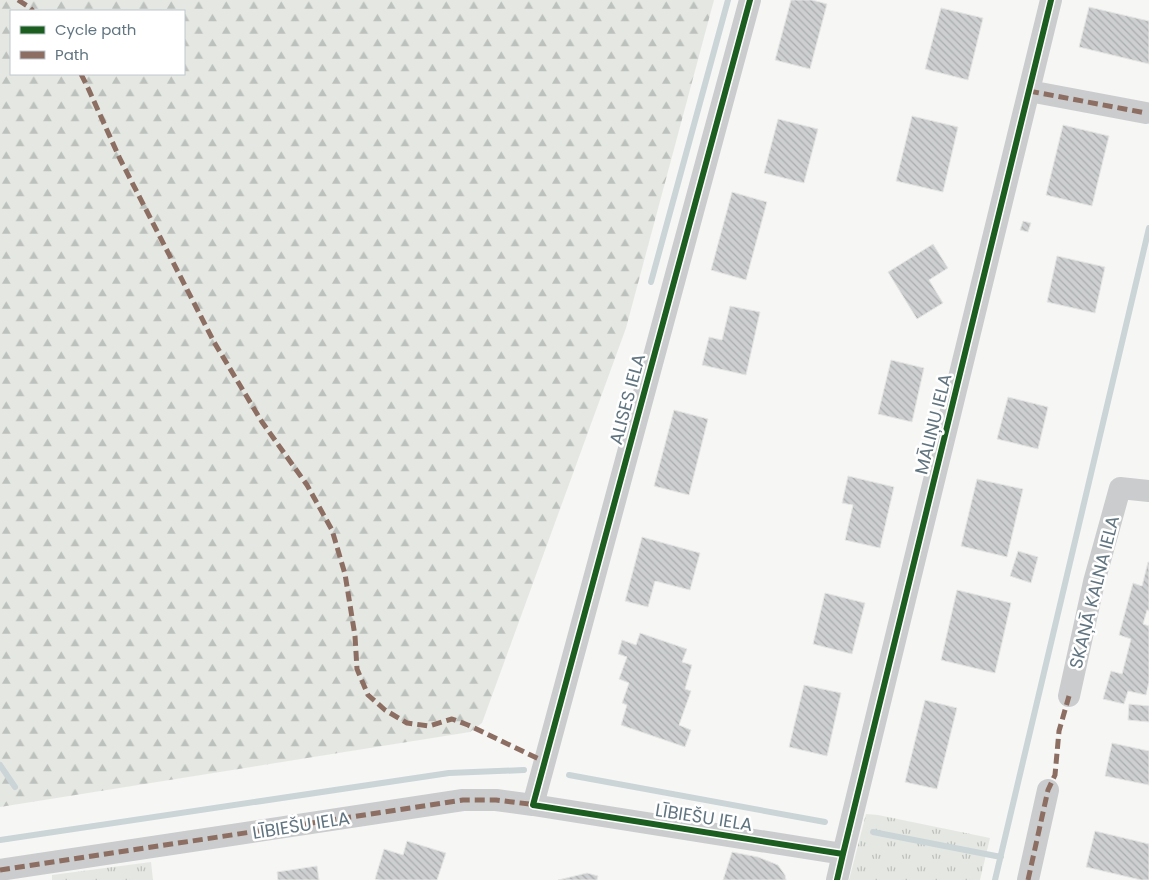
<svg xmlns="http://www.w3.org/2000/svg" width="1149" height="880" font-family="Poppins,sans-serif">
<defs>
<pattern id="grass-tufts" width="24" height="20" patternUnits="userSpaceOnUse" patternTransform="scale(1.25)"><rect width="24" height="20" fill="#e5e8e2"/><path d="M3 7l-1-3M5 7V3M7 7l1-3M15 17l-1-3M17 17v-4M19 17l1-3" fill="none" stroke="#bdc1bd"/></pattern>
<pattern id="forest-firs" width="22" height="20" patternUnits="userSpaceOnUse" patternTransform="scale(1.25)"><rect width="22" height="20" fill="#e5e8e2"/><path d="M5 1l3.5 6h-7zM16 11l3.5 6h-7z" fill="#bdc1bd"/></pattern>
<pattern id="building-back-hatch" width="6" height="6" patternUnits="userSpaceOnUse" patternTransform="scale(1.25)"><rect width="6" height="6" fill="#cdcfd0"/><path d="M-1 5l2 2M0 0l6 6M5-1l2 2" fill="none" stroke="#aaadae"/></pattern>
</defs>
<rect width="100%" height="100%" fill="#f6f6f5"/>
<!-- grass -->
<path fill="url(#grass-tufts)" d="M866,814L878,815L990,838L980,880H849Z
M151,862L153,880H52V875Z"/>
<!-- forest -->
<path fill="url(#forest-firs)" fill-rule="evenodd" d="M0,0H714L626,328L482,723L470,732L0,807ZM11,11H184V74H11Z"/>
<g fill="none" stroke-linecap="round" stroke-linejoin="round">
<!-- stream -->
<path stroke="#cbd4d7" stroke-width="6" d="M651,282L728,0
M0,765L15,787
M569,775L825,822
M873,832L1001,857
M0,840L449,773L524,770
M995,880L1149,228"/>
</g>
<!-- building -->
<path fill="url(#building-back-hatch)" stroke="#e6e6e5" d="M791,0H812L827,4L810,69L775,60Z
M1089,7L1149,21V64L1079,47Z
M941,8L983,18L968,80L925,69Z
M912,116L958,127L943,192L896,181Z
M778,119L818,129L804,183L764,173Z
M1063,125L1109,136L1092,206L1046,195Z
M732,192L767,202L746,280L711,270Z
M1023,221L1031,223L1028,232L1020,230Z
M933,244L948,268L929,280L943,303L917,319L888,272Z
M1057,256L1105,267L1095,313L1047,302Z
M730,306L760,312L746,375L702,365L709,337L722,340Z
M891,360L924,368L912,422L878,414Z
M1008,397L1048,407L1038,449L997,439Z
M674,410L708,419L689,495L654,486Z
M848,476L894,487L880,548L845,540L853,505L842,503Z
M977,479L1023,489L1007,557L961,546Z
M642,537L700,553L690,590L655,581L648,607L625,601Z
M1018,551L1038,557L1031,583L1010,576Z
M1148,562H1149V611L1147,610L1143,624L1149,626V682L1146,695L1128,691L1124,704L1103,699L1111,671L1122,674L1131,639L1119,635L1133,583L1142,586Z
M957,590L1011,603L995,673L941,660Z
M825,593L865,603L852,654L813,644Z
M640,633L687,649L682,662L692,665L685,689L691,691L679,725L691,730L685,747L621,725L627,705L622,703L629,683L619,679L627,657L618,654L622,640L636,645Z
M804,685L841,693L827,756L789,747Z
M925,700L957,708L937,789L905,782Z
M1129,704L1149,706V722L1128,720Z
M1112,743L1149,751V785L1105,776Z
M1095,831L1149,844V880H1141L1086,867Z
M407,841L446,853L437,880H380L375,879L384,849L403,855Z
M732,852L758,857L778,865L785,875L786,880H723Z
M317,866L319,880H278L277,872Z
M587,873L598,876L597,880H558Z"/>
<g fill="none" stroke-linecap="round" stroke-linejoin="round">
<!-- street -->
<path stroke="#cbcccd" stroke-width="22" d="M1029,91L1146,113
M1069,696L1094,582L1120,488L1149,491
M533,805L750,0
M843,854L1051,0
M0,870L463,800H496L533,805L843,854L837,880
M1028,880L1048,790"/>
<!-- quiet -->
<path stroke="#8d6e63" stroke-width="5" stroke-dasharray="10 5" stroke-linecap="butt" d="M18,0L29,7L33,11
M81,74L88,88L120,159L214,342L262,422L307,485L332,530L345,574L355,636L357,669L368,695L385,710L407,723L429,726L452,719L468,725L545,762
M1029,91L1146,113
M0,870L463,800H496L537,805
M1028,880L1048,790L1055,775L1059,731L1069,696"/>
<defs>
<path id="cycleway" d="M750,0L533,805L843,854L837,880
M843,854L1051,0"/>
</defs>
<!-- cycleway casing -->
<use href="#cycleway" stroke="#fff" stroke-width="9"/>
<!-- cycleway -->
<use href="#cycleway" stroke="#1b5e20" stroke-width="6"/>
</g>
<g text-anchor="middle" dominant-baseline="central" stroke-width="5" stroke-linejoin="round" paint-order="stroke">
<!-- street labels -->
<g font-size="18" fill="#617581" stroke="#fff">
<text transform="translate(627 399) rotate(-75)">ALISES IELA</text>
<text transform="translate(933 424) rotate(-76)">MĀLIŅU IELA</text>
<text transform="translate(1094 592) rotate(-76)">SKAŅĀ KALNA IELA</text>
<text transform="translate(704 817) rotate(9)">LĪBIEŠU IELA</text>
<text transform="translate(301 825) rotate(-9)">LĪBIEŠU IELA</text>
</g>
</g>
<!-- legend -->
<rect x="10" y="10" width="175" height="65" fill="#ffffff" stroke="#c0c8cd"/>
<rect x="20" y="26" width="25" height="8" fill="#1b5e20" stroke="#c0c8cd"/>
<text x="55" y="35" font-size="15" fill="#617581">Cycle path</text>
<rect x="20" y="51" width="25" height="8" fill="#8d6e63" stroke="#c0c8cd"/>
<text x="55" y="60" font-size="15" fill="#617581">Path</text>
</svg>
